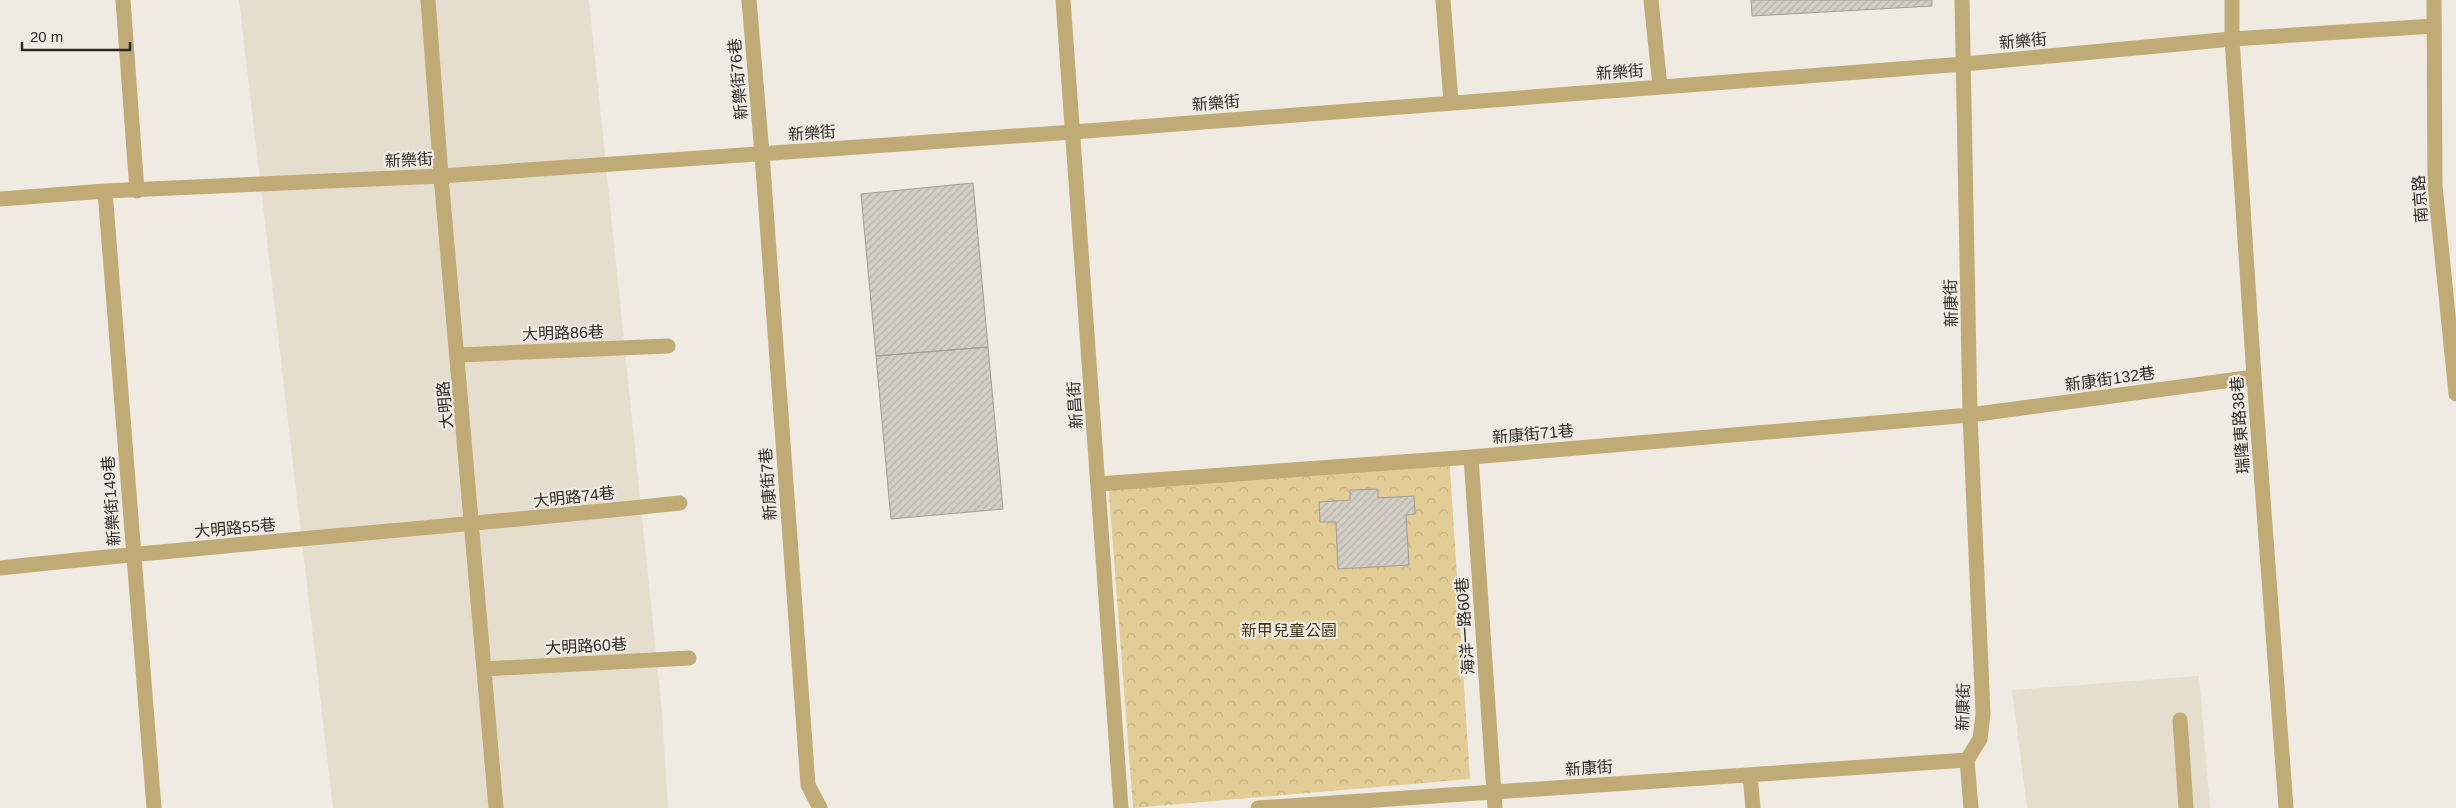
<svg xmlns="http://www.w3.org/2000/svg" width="2456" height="808" font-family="Arial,'Noto Sans TC',sans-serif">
<defs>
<pattern id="forest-crowns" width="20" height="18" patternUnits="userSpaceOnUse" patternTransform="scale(1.25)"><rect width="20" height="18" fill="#e3cd96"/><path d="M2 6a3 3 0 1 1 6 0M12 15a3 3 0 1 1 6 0" fill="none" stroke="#c3b081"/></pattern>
<pattern id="building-hatch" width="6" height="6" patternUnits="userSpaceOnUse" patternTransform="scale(1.25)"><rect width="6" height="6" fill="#d3cfc6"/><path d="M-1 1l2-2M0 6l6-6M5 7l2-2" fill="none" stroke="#b5b2aa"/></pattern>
</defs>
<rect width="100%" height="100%" fill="#efebe2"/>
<!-- built -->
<path fill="#e5dece" d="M239,0H589L662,712L668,808H333Z
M2199,676L2210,808H2027L2012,690Z"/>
<!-- forest -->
<path fill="url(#forest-crowns)" d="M1449,453L1470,779L1133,808L1108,481Z"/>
<!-- building -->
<path fill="url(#building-hatch)" stroke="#a09d94" d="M1751,0H1932V6L1752,16Z
M973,183L988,347L876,356L861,194Z
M988,347L1003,509L891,519L876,356Z
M1378,489V498L1414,496L1415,514L1406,515L1409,565L1338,569L1336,522H1320L1319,502L1350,500V490Z"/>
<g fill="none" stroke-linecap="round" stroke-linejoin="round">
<!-- lane -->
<path stroke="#c0aa75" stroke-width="15" d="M1970,415L2254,377
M1967,760L1971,808"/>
<!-- street -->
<path stroke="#c0aa75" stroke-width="15" d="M123,0L137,191
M428,0L441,176L496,808
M749,0L762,154L808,785L820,808
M1063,0L1121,808
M1443,0L1451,102
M1651,0L1660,86
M2232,0V39L2254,377L2286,808
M2434,0L2435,186L2456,394
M105,191L154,808
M0,199L105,191L441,176L1073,132L1964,64L2232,39L2434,26
M458,355L668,346
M1471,457L1495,808
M1098,484L1471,457L1970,415
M0,568C226,544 453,527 680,503
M484,669L689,658
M2180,720L2186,808
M1750,775L1753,808
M1258,808L1967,760L1980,739L1983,714L1970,415L1962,0"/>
</g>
<g text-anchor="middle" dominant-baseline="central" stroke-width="4.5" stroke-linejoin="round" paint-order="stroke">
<!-- street labels -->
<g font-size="16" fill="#2b2a27" stroke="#efebe2">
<text transform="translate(2023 41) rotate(-5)">新樂街</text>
<text transform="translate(1620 72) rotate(-4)">新樂街</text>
<text transform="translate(738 79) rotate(-95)">新樂街76巷</text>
<text transform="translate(1216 103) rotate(-5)">新樂街</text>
<text transform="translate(812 133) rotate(-4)">新樂街</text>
<text transform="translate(409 160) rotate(-3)">新樂街</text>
<text transform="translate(2420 199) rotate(-94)">南京路</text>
<text transform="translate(1951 303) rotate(-91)">新康街</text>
<text transform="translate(563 333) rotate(-2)">大明路86巷</text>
<text transform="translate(2110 379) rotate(-8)">新康街132巷</text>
<text transform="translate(445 405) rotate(-95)">大明路</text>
<text transform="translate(1075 405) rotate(-94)">新昌街</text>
<text transform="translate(2240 425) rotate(-94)">瑞隆東路38巷</text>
<text transform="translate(1533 434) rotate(-5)">新康街71巷</text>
<text transform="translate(768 484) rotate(-94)">新康街7巷</text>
<text transform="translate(574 497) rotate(-6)">大明路74巷</text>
<text transform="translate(111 501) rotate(-94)">新樂街149巷</text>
<text transform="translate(235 528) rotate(-5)">大明路55巷</text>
<text transform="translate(1465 626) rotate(-94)">海洋一路60巷</text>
<text transform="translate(586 646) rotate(-3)">大明路60巷</text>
<text transform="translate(1963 707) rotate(-89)">新康街</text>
<text transform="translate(1589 768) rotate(-4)">新康街</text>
</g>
<!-- park labels -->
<g font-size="16" fill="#433613" stroke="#efebe2">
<text x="1289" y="630">新甲兒童公園</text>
</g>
</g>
<!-- scale -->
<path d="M22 42v8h108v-8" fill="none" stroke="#2b2a27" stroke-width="2.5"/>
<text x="30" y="42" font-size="15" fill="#2b2a27" stroke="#efebe2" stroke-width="4" paint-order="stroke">20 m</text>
</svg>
